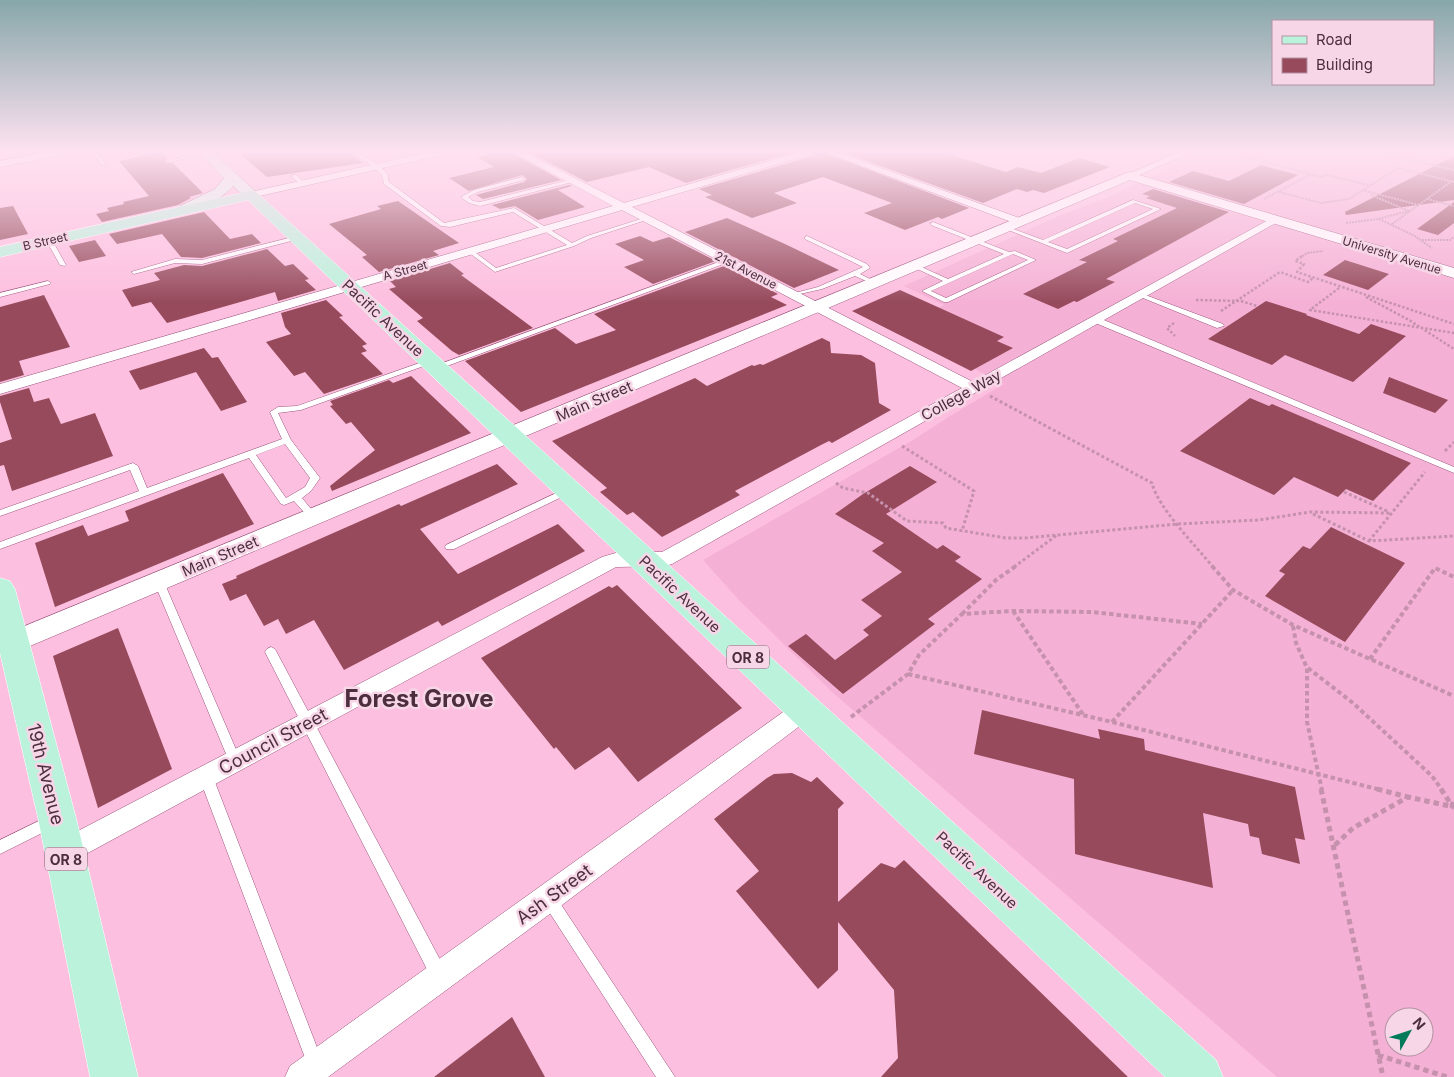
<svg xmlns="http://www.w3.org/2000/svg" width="1454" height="1077" font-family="Inter,sans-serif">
<rect width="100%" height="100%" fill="#fdbfdf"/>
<!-- built -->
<path fill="#f5b1d5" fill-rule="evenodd" d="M1203,152H1454V1077H1277L832,692L738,599L703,560L913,440L950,416L1004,384L895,328L944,305L904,286L1061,215L1111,196ZM1394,1017H1424V1047H1394Z"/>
<!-- building -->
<path fill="#964a5c" d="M155,152H161L168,159L165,160L166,163H173L203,193L189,197L191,198L178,205L102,222L96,214L109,211L107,208L124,204L123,202L149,196L119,161L153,154Z
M243,152H348L363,163L267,177L240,154Z
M500,152H510L561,180L483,199L476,195L524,182L527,179L522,175L469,191L449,178L494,167L477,157Z
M528,152H794L686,183L649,167L587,182Z
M815,152H822L969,208L942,219L938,217L905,230L864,213L892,203L823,177L774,193L797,203L752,218L705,197L712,195L699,189L813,156Z
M842,152H942L1006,172L1018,167L1041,173L1079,158L1110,167L1044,193L1033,190L1027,192L1017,189L983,203Z
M1454,156V200L1346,215L1345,212Z
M1261,165L1298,175L1244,204L1169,182L1193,171L1229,181Z
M569,185L572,186L558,190L585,207L538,220L515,206L500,209L492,205Z
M1153,189L1229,212L1106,279L1115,282L1077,302L1074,301L1058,309L1023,294L1087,262L1079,260L1118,241L1113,239L1177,208L1146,198L1150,196L1142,194Z
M398,201L459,243L433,251L439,255L379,272L362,257L367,255L329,224L381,209L377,206Z
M1454,202V223L1438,235L1417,229Z
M13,206L28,234L0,240V208Z
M204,212L230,239L252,234L261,243L202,258L181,257L162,234L117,244L109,234Z
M727,218L785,244L839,270L794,288L685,232Z
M640,236L653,242L669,237L716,261L653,284L624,267L644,260L615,244Z
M95,240L106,256L79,262L69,246Z
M267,249L285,266L293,264L309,279L305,280L316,290L278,301L275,292L167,323L151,302L132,307L122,290L160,280L154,273L184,265L202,266Z
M1345,260L1389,274L1368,290L1323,275Z
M450,263L464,274L461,275L533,328L459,355L452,351L417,321L423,318L389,289L396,287L390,281Z
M724,266L778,294L771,297L787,305L521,412L465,361L555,328L576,344L616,330L594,314Z
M900,290L1004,337L997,341L1013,348L971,371L852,311Z
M44,295L70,347L19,361L24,375L0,382V307Z
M326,300L343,316L339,317L367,344L362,346L367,351L361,353L383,374L324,394L305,372L294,376L266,342L291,334L285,327L281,313Z
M1266,301L1307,314L1306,315L1359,334L1371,324L1406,336L1353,382L1285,355L1272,365L1208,339Z
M822,338L830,342L831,353L861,355L875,363L879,403L891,410L832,443L829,441L821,445L735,491L740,495L662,537L633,512L627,515L600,492L607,488L552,441L695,378L707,386L752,365L754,366L760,364L763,365Z
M204,348L212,358L218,357L247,402L221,411L196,372L140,390L129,371Z
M411,376L471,433L332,491L330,486L375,450L351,422L346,424L330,406L333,405L330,401L389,380L393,383Z
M1389,377L1448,400L1435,413L1383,393Z
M29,388L34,402L49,398L61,424L95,413L113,456L12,491L4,465L0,466V443L12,439L0,402V396Z
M1250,398L1269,406L1272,404L1411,463L1373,501L1346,489L1338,497L1294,477L1274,495L1180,451Z
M497,464L518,484L420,529L458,574L558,524L585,551L442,626L438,621L344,670L314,620L286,634L278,619L264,626L246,594L230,601L222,584L237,578L236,576L399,504L401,506Z
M910,466L937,482L886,514L937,549L943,545L961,557L955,561L982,579L928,619L935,624L843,694L788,646L806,634L835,660L869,635L863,630L882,616L861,600L902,572L872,551L884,543L835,514L863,494Z
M223,473L254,524L55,607L35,543L83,525L88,536L129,521L125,511Z
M1331,527L1405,563L1345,642L1265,596L1285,574L1279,571L1303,546L1310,549Z
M617,585L742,708L638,782L609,747L575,770L556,747L554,749L481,658L609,586L612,588Z
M118,628L172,769L98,808L53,656Z
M982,710L1100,739L1098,729L1144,739L1145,750L1295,787L1305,840L1295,838L1300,864L1262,854L1259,838L1250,836L1248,824L1203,813L1213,888L1075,854L1074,779L974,754Z
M792,773L811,782L817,777L844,803L838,809V902L881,863L895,868L904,860L1128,1077H881L898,1058L894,990L838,922V970L818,989L736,891L759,871L714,819L767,778L774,774Z
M512,1017L545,1077H434Z"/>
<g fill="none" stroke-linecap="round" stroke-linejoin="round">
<defs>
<path id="service" d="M92,152H96L106,165H102Z
M145,152H153L132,157L130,156Z
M205,152L209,153L169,162L167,161Z
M232,152H241L211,158L209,157Z
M350,152C360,152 382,165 387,174C388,175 388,181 389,182L444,223L514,208L572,243L587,236L644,218L649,219L591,238L574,246L495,272L468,252V250H472L496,268L567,245L513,212L450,227L441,226L384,184L382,175L366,161Z
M292,175H296L304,182V184H300L292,177Z
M522,177L525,179L524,180L478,192L468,197L473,201L480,202L573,179L576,181L480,206L469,203L461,197L474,190Z
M1133,200L1161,209L1067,253L1003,228L1008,227L1043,240ZM1135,203L1153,209L1067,249L1048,242Z
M933,222L1009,252L1015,251L1036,260L948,302H944L922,291L943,281L913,267V265H917L948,279L1004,254L931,225L930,224ZM1013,254L1028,260L946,298L931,291Z
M297,236L300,238L299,239L202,264L175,263L134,274L131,272L175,259L202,260Z
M807,236L867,264L870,268L860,274L878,283L873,284L855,276L822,289L791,296V294L818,287L863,267L805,239V237Z
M47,239L52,240L66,265L65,266L60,265L46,240Z
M727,259L729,260V262L439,369H436L432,367Z
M48,281L51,283L50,284L0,297V293Z
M1140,293L1223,324L1224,326L1217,328L1138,296L1137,295Z
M1093,318H1099L1454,467V473L1093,322Z
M428,360H434L435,362L301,410L278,413L291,440L320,478L311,491L302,498L316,515L318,517L316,519H310L294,501L284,505L281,504L249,458L0,549V542L139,491L130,470L0,516V510L133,463L138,466L147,488L282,439L270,412L278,407L297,406ZM285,444L310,478L305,487L286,498L256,455Z
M567,488L572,491L570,493L454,549H446L445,547L446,545Z
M159,578L163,579L164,582L241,761L240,765L235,767L230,765L229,761L154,582L155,579Z
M271,647L275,649L445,969L447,975L445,981L439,983L433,981L265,652L267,649Z
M206,771L211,773L213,777L323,1063L321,1069L315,1071L309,1069L307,1063L199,777L201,773Z
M51,815L56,816L58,821L56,826L0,854V840Z
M549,892L554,894L675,1077H656L544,904L542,899L544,894Z"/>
<path id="minor" d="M49,152H68L63,155L0,167V161Z
M429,152H446L441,155L251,198L246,195L251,192Z
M512,152H524L624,203L800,152H813L812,154L632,207L973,382L1272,218H1280L1281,220L672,564L665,566L616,567L73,861L64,865L55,861L51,852L55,843L602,557L619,552H662L962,388L622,210L0,394V384L613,206Z
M824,152H837L1025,220L1026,222L1021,225L1017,224Z
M1179,152H1192L1132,178L1129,179L1124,176Z
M805,699L813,702L816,709L813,716L558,908L328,1077H285L290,1066L797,702Z"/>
<path id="tertiary" d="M1129,172L1454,268V278L1130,180L23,649L13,652L3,649L0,643L3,635Z"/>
<path id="secondary" d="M198,152H213L256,192L258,195L256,198H246L233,186C224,197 194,216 180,212L177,209L180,206L215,189L224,178Z"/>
<path id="primary" d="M251,191L256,192L1216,1060L1223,1077H1165L248,200L0,257V247Z
M0,578L10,581L15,589L76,818L138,1077H90L38,818L0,653Z"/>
</defs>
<!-- service casing -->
<use href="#service" stroke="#9a557c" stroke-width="1"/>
<!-- minor casing -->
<use href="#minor" stroke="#9a557c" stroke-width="1"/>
<!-- tertiary casing -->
<use href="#tertiary" stroke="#9a557c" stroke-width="1"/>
<!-- secondary casing -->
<use href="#secondary" stroke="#9a557c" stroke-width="1"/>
<!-- primary casing -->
<use href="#primary" stroke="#fff" stroke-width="1"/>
<!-- path-far4 -->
<path stroke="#c591ad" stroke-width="2" stroke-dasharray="2 1" stroke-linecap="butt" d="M1391,152L1387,154L1454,170
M1239,155L1322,177L1326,175L1368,185
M1362,190L1419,205
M1279,192L1321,203L1349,199L1398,168L1454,182
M1371,195L1409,211
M1264,199L1311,174
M1427,199L1454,206
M1379,219L1413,235L1432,248
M1346,223L1378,219L1409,211
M1392,224L1452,181
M1422,240H1450L1454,237
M1300,258L1307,253L1323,251"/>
<!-- path-far3 -->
<path stroke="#c591ad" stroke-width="2.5" stroke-dasharray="2.5 2" stroke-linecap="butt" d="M1302,256L1295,261L1304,264L1297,272L1454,324
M1339,288L1310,310L1454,333
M1366,297L1409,320L1454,349
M1196,300L1241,301L1257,306
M1221,311L1280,272L1308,282L1313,278
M1174,323L1167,328L1175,336"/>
<!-- path-far2 -->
<path stroke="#c591ad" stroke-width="3" stroke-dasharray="3 2.5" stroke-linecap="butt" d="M990,396L1152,483C1158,508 1196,546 1213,567
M902,446L974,491L962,531
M1445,451L1454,442
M836,483L843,488L868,493L907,521L943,523L946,528L1006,538H1025L1177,524L1259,520L1310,512L1390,513
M1344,492L1387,511
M1313,514L1369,541L1454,536
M1369,541L1425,472
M1014,567L1057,535"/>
<!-- path-far1 -->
<path stroke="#c591ad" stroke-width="4" stroke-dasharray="4.5 3" stroke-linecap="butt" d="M1212,566L1233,590L1293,625L1454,696
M1013,611L1084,716
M962,614L996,580L1016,566
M1293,626L1296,643L1307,668V722L1322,790
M1370,659L1435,568L1454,577
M1308,668L1353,703L1432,776L1442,790
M908,674L1112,722L1381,790
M851,717L908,674L919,655L962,614L1012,611L1092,612L1202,624
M1112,722L1233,590"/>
<!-- path -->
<path stroke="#c591ad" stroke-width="5" stroke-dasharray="5.5 4" stroke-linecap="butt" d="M1321,789L1383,1077
M1377,789L1408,797
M1441,789L1452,806L1454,799
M1335,845L1353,828L1408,797L1454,807
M1378,1055L1447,1077"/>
<!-- service -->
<use href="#service" fill="#fff" fill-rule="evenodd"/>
<!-- minor -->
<use href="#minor" fill="#fff" fill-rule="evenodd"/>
<!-- tertiary -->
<use href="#tertiary" fill="#fff" fill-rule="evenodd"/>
<!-- secondary -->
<use href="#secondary" fill="#ddf9ed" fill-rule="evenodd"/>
<!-- primary -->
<use href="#primary" fill="#bbf2dc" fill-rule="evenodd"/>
</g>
<!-- sky -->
<linearGradient id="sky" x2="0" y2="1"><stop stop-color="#87a7aa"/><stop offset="0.5" stop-color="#fee2f1"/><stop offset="1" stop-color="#fee2f1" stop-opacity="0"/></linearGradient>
<rect width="1454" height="303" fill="url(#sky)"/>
<g text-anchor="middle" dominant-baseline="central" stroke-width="5" stroke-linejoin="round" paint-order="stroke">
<!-- far-street labels -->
<g font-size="12" fill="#4c2e3f" stroke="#f7d7e7">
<text transform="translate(45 241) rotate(-13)">B Street</text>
<text transform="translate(1392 255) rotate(17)">University Avenue</text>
<text transform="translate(405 270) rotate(-16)">A Street</text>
<text transform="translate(746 270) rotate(27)">21st Avenue</text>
</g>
<!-- shield labels -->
<g fill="#f7d7e7" stroke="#7f6171" stroke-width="1">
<rect x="727" y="645.5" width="42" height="23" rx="4"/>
<rect x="45" y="847.5" width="42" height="23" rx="4"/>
</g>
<g font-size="14" font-weight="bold" fill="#4c2e3f">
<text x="748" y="657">OR 8</text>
<text x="66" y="859">OR 8</text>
</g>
<!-- street labels -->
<g font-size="15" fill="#4c2e3f" stroke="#f7d7e7">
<text transform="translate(383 318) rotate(43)">Pacific Avenue</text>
<text transform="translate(961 395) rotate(-29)">College Way</text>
<text transform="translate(594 401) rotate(-23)">Main Street</text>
<text transform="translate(220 556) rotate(-23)">Main Street</text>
<text transform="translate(680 594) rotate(43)">Pacific Avenue</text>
<text transform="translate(977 870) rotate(43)">Pacific Avenue</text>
</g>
<!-- near-street labels -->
<g font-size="18" fill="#4c2e3f" stroke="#f7d7e7">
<text transform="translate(273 741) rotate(-28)">Council Street</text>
<text transform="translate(46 774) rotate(76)">19th Avenue</text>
<text transform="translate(554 894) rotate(-36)">Ash Street</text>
</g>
<!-- near-district labels -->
<g font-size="24" font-weight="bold" fill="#4c2e3f" stroke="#f7d7e7">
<text x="419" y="698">Forest Grove</text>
</g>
</g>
<!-- legend -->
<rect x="1272" y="20" width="162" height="65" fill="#f7d7e7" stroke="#b393a4"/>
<rect x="1282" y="36" width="25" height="8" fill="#bbf2dc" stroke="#b393a4"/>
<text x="1316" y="45" font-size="15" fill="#4c2e3f">Road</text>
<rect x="1282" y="58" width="25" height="15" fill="#964a5c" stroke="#b393a4"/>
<text x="1316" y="70" font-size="15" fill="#4c2e3f">Building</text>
<!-- north arrow -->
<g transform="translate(1409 1032) rotate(50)"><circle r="24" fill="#f7d7e7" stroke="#b393a4"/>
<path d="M0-4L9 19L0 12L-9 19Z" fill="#007b5a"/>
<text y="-8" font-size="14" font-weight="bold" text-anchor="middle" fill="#4c2e3f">N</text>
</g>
</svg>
